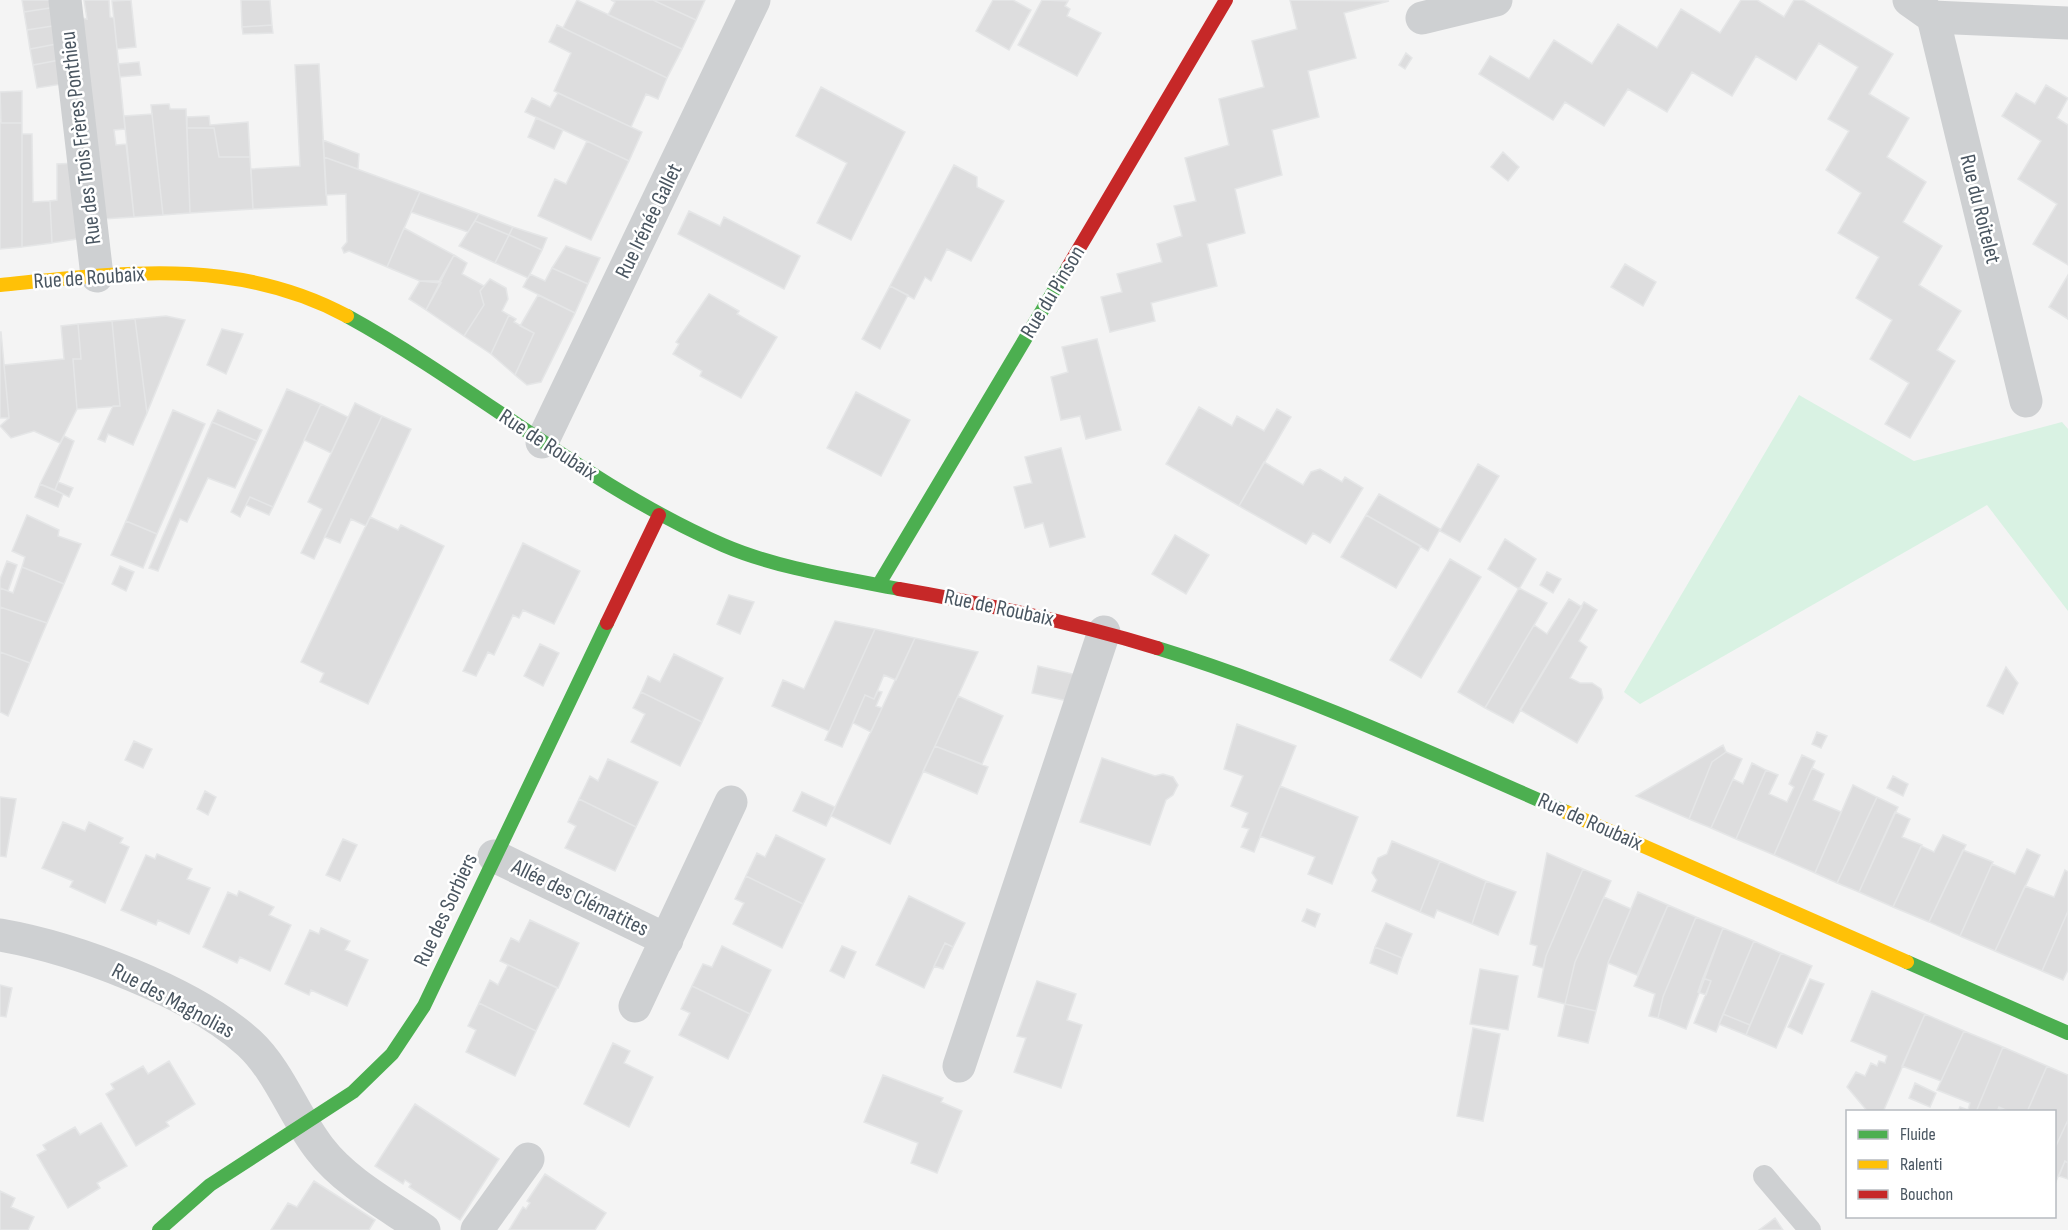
<svg xmlns="http://www.w3.org/2000/svg" width="2068" height="1230" font-family="'Sofia Sans Condensed',sans-serif">
<rect width="100%" height="100%" fill="#f4f4f4"/>
<!-- green -->
<path fill="#d9f2e3" d="M1799,395L1914,461L2062,422L2068,429V611L1987,505L1640,704L1624,692Z"/>
<!-- building -->
<path fill="#ddddde" stroke="#e5e6e7" stroke-width="1.5" d="M22,0H55L56,7L24,12Z
M84,0H109L110,17L114,18L125,129L114,130L116,145L126,144L134,217L103,219L82,18L87,19Z
M131,0L136,47L117,49L112,1Z
M241,0H270L272,25L242,27Z
M577,0L682,49L667,78L563,28Z
M611,0H653L696,20L682,49L608,15L615,2Z
M653,0H705L696,20Z
M993,0H1013L1031,10L1009,50L976,31Z
M1042,0L1068,1L1065,6L1070,9L1067,16L1101,33L1077,76L1018,45Z
M1290,0L1389,1L1344,13L1356,58L1308,71L1319,117L1272,130L1282,175L1235,189L1245,233L1207,244L1217,286L1151,303L1155,321L1110,332L1101,297L1122,292L1117,274L1162,262L1157,244L1182,236L1174,206L1196,201L1185,158L1229,145L1219,99L1264,87L1252,41L1297,29Z
M1741,0H1757L1784,17L1794,0H1803L1893,54L1869,94L1909,118L1887,157L1926,182L1903,222L1942,246L1919,285L1961,311L1937,350L1955,361L1910,438L1885,424L1909,383L1870,359L1892,320L1856,298L1879,257L1838,233L1861,193L1826,170L1849,131L1828,119L1858,67L1819,43L1796,80L1756,56L1732,96L1692,72L1667,112L1628,89L1604,126L1565,102L1553,120L1479,74L1490,56L1529,79L1554,40L1592,64L1618,24L1657,48L1681,9L1720,33Z
M56,7L59,25L27,30L24,12Z
M59,25L62,43L30,49L27,30Z
M272,25L273,33L243,34L242,27Z
M557,25L667,78L658,99L646,94L631,127L554,91L571,53L549,42Z
M62,43L65,59L33,65L30,49Z
M1406,53L1412,58L1405,69L1399,65Z
M65,59L69,83L37,88L33,65Z
M139,62L141,75L120,77L118,64Z
M319,64L327,205L253,209L251,169L300,166L295,65Z
M2046,85L2068,98L2057,118L2068,125V265L2033,244L2057,204L2018,179L2041,141L2002,116L2016,93L2035,104Z
M821,87L905,132L851,240L817,223L847,163L796,136Z
M22,91V123H1L0,92Z
M558,93L642,132L629,161L525,112L532,98L550,107Z
M169,104L170,109H186L190,213L163,215L151,105Z
M152,114L163,215L134,217L124,116Z
M209,116L210,125L248,122L250,157H219L214,128H187V117Z
M536,118L563,130L554,149L528,137Z
M0,123H22V247L0,249Z
M187,128H214L219,157H250L253,209L190,213Z
M22,134H32L33,202L50,201L52,243L22,247Z
M323,140L359,154L358,169L324,157Z
M587,141L629,161L591,240L538,216L555,179L566,184Z
M1503,152L1519,167L1508,181L1491,167Z
M324,157L420,192L387,267L349,251L344,253L342,248L347,242L346,194L326,195Z
M77,163L83,238L52,243L50,201L57,200V164Z
M954,165L977,177V187L1004,201L971,261L947,249L931,281L925,277L914,299L890,286Z
M420,192L479,214L468,232L411,212Z
M689,211L720,226L724,217L800,256L784,289L678,234Z
M479,214L513,227L509,235L475,221Z
M475,221L509,235L495,263L459,246Z
M513,227L547,238L542,250L509,235Z
M404,228L454,255L439,281H420L387,267Z
M509,235L542,250L528,278L495,263Z
M566,246L600,258L588,284L552,268Z
M454,255L467,263L462,274L484,286L480,291L484,305L464,336L426,310Z
M1625,264L1656,282L1643,306L1611,287Z
M552,268L588,284L575,313L523,287L530,274L545,281Z
M2068,275V319L2049,307Z
M490,279L506,288L508,299L502,311L509,315L491,354L464,336L484,305L480,291Z
M420,281L441,283L426,310L409,299Z
M890,286L908,295L880,349L862,339Z
M709,294L739,311L737,314L777,337L741,398L700,376L702,371L673,354L679,344L676,342Z
M538,295L575,313L541,382L527,385L515,375L534,333L520,326Z
M509,315L516,319L514,322L534,333L515,375L491,354Z
M166,316L185,320L147,413L135,319Z
M135,319L147,413L133,445L108,434L105,442L98,439L113,406H120L112,321Z
M112,321L120,406L77,409L73,359H81L78,324Z
M78,324L81,359H73L77,409L60,443L34,431L11,438L0,426L9,418L4,365L64,359L61,326Z
M222,329L243,334L226,374L207,365Z
M0,332H1L9,418H0Z
M1097,339L1121,430L1086,439L1080,416L1061,420L1051,377L1068,372L1062,347Z
M287,389L321,404L273,507L250,497L240,517L231,512Z
M856,392L910,420L881,476L827,448Z
M355,403L382,416L314,559L301,553L322,509L308,502Z
M321,404L348,417L331,453L304,440Z
M1199,407L1232,426L1237,416L1264,431L1277,409L1291,417L1239,506L1166,464Z
M173,410L205,424L157,534L126,521Z
M218,410L262,430L257,441L212,422Z
M382,416L411,429L366,526L351,519L340,543L325,537Z
M212,422L257,441L235,488L208,478L187,522L180,519L158,571L149,568Z
M64,436L74,441L55,490L40,484Z
M1061,448L1085,537L1050,547L1043,523L1025,528L1014,487L1032,483L1025,457Z
M1264,462L1303,485L1311,472L1320,469L1342,482L1345,477L1363,488L1330,543L1313,533L1306,544L1239,506Z
M1478,464L1499,476L1460,542L1440,531Z
M58,482L73,488L69,497L55,490Z
M40,484L63,494L58,507L35,497Z
M1379,494L1440,529L1428,551L1366,515Z
M250,497L273,507L269,515L246,505Z
M27,515L59,530L58,536L81,544L64,584L22,567L25,557L12,551Z
M1366,515L1421,546L1396,588L1341,557Z
M370,517L398,530L401,525L444,546L368,704L320,682L324,673L301,662Z
M126,521L157,534L143,568L111,555Z
M1175,535L1209,555L1186,594L1152,574Z
M1505,539L1536,559L1519,589L1488,569Z
M523,543L580,571L554,624L523,610L519,618L513,615L494,655L488,652L476,676L463,671Z
M1450,559L1481,577L1421,678L1390,660Z
M7,561L17,565L8,591L0,588V579Z
M120,566L134,572L126,591L112,584Z
M22,567L64,584L47,623L0,607V588L13,593Z
M1547,572L1561,579L1553,593L1540,585Z
M1519,588L1547,603L1485,708L1458,692Z
M729,595L754,602L740,634L717,624Z
M1569,599L1582,607L1513,723L1485,708L1534,625L1547,634Z
M1584,602L1597,610L1579,641L1587,647L1570,678L1580,683H1592L1601,689L1603,698L1577,743L1520,710Z
M0,607L47,623L30,663L0,652Z
M835,621L875,629L829,731L772,706L783,680L804,689Z
M875,629L915,638L896,680L884,675L874,699L865,695L842,747L825,740Z
M915,638L978,652L890,844L831,816Z
M540,644L559,653L543,686L524,676Z
M0,652L30,663L8,716L0,712Z
M674,654L723,678L702,722L641,692L648,676L660,682Z
M1038,666L1077,675L1068,701L1032,693Z
M2006,667L2018,683L2003,714L1987,706Z
M878,691L882,692L876,706L882,708L871,732L853,723L865,695L874,699Z
M641,692L702,722L680,766L631,742L645,714L633,708Z
M958,696L1003,716L982,764L935,746Z
M1237,724L1296,746L1254,852L1241,847L1249,829L1242,827L1248,813L1231,806L1243,776L1224,769Z
M1817,732L1827,736L1821,748L1812,744Z
M134,741L152,749L143,768L125,760Z
M1723,745L1726,752L1712,762L1689,819L1636,796Z
M935,746L988,767L977,794L923,771Z
M1726,752L1742,759L1711,828L1689,819L1712,762Z
M1802,755L1815,761L1774,855L1736,839L1766,770L1778,775L1769,794L1787,802L1794,787L1789,784Z
M1102,758L1155,776L1163,774L1173,777L1178,785L1173,795L1166,800L1150,845L1080,822Z
M608,759L658,782L636,827L579,799L590,776L598,781Z
M1752,763L1766,770L1736,839L1711,828L1733,779L1743,784Z
M1812,768L1824,774L1813,800L1841,812L1815,873L1774,855Z
M1893,776L1908,784L1903,796L1887,788Z
M1853,785L1877,797L1837,883L1815,873Z
M1280,786L1358,817L1332,884L1308,874L1315,857L1260,836Z
M205,791L216,797L208,815L197,809Z
M802,792L835,807L826,826L793,811Z
M0,797L16,799L6,857L0,856Z
M1877,797L1898,807L1859,892L1837,883Z
M579,799L636,827L615,871L565,848L576,826L568,822Z
M1895,812L1910,819L1902,837L1922,845L1893,907L1859,892Z
M63,822L85,831L89,822L123,838L120,843L129,847L105,903L70,887L73,881L42,868Z
M776,835L825,859L803,904L746,876L757,853L765,857Z
M1943,835L1966,845L1929,922L1893,907L1921,846L1934,852Z
M343,839L357,845L340,881L326,875Z
M1392,841L1440,861L1420,912L1372,891L1377,880L1372,873L1378,858L1387,854Z
M2027,849L2040,855L1995,951L1960,936L1992,864L2015,874Z
M1963,850L1993,862L1960,936L1929,922Z
M1547,853L1583,869L1546,956L1543,968L1533,965L1537,946L1530,944Z
M157,854L192,869L187,879L210,888L189,934L158,920L156,925L121,910L146,855L155,859Z
M1440,861L1486,881L1472,924L1437,910L1434,918L1420,912Z
M1583,869L1611,881L1575,962L1565,1004L1538,997L1546,956Z
M2065,870L2068,872V911L2042,971L1995,951L2025,886L2054,897Z
M746,876L803,904L782,948L733,924L744,903L735,899Z
M1486,881L1516,892L1498,935L1472,924Z
M239,891L274,907L269,915L291,925L270,971L240,957L237,963L203,947L228,892L237,896Z
M1638,892L1668,905L1637,975L1608,963Z
M909,896L965,923L953,947L945,943L924,988L876,965Z
M1604,897L1631,909L1608,963L1596,1011L1565,1004L1575,962Z
M1668,905L1696,917L1663,997L1658,1018L1649,1016L1655,994L1634,986Z
M1307,909L1320,914L1315,927L1302,921Z
M2068,911V970L2063,980L2042,971Z
M1696,917L1723,928L1686,1029L1658,1018L1663,997Z
M530,920L579,943L558,988L500,961L511,938L519,942Z
M1386,923L1412,934L1402,958L1375,947Z
M321,928L350,941L345,950L368,960L347,1006L311,990L309,995L285,984L310,930L319,934Z
M1723,928L1754,941L1716,1032L1694,1023L1711,981L1703,978Z
M1754,941L1781,953L1750,1025L1723,1014Z
M945,943L953,947L943,969L934,966Z
M722,946L771,970L750,1014L692,986L703,964L712,967Z
M842,946L856,952L844,978L830,971Z
M1375,947L1402,958L1397,974L1370,963Z
M1781,953L1812,966L1776,1048L1746,1035Z
M508,965L557,988L536,1031L479,1003L490,980L498,985Z
M1480,969L1518,976L1508,1030L1470,1024Z
M1703,978L1711,981L1706,995L1698,992Z
M1810,979L1824,984L1802,1034L1788,1027Z
M1037,981L1076,994L1067,1020L1082,1025L1061,1088L1014,1072L1026,1038L1017,1036Z
M0,985L12,988L6,1017L0,1016Z
M692,986L750,1014L728,1059L679,1035L690,1013L681,1009Z
M1872,991L1925,1014L1883,1112H1868L1847,1087L1856,1072L1865,1076L1871,1063L1877,1066L1879,1061L1885,1063L1887,1056L1851,1041Z
M479,1003L536,1031L515,1076L466,1052L476,1030L468,1026Z
M1565,1004L1596,1011L1588,1043L1558,1036Z
M1723,1014L1750,1025L1746,1035L1719,1024Z
M1925,1014L1964,1031L1941,1081L1902,1066Z
M1473,1028L1500,1034L1483,1121L1457,1116Z
M1964,1031L2003,1047L1976,1112H1958L1960,1107L1968,1110L1970,1103L1937,1090Z
M613,1043L630,1051L624,1063L653,1077L629,1127L584,1104Z
M2003,1047L2047,1066L2027,1112H2010L1999,1107L1997,1112H1976Z
M169,1061L195,1104L166,1122L169,1126L136,1146L106,1094L114,1089L111,1084L143,1066L148,1074Z
M2047,1066L2068,1075V1120L2054,1150V1112H2027Z
M883,1075L943,1098L941,1102L962,1111L937,1173L911,1163L918,1143L864,1122Z
M1915,1083L1936,1093L1930,1107L1909,1098Z
M415,1104L499,1159L460,1220L409,1187L411,1184L405,1180L403,1184L375,1166Z
M2068,1120V1163L2065,1161L2054,1186V1150Z
M101,1123L127,1166L97,1183L100,1188L68,1208L37,1155L46,1150L43,1145L75,1127L80,1135Z
M2065,1161L2068,1163V1179L2059,1176Z
M545,1174L606,1213L595,1230H509L523,1207L526,1209L530,1203L527,1201Z
M314,1181L375,1220L369,1230H271L288,1203L297,1207Z
M0,1191L15,1198L11,1207L34,1217L28,1230H0Z
M1775,1218L1783,1230H1759Z"/>
<g fill="none" stroke-linecap="round" stroke-linejoin="round">
<!-- lane -->
<path stroke="#ced0d2" stroke-width="22" d="M1764,1176L1810,1230"/>
<!-- street -->
<path stroke="#ced0d2" stroke-width="33" d="M65,0L97,276
M1909,0L1933,17L2068,23
M1933,17L2026,401
M1422,18L1496,0
M542,442L754,0
M494,856L667,940
M0,935C75,948 193,992 249,1043C280,1072 294,1116 320,1149C346,1183 390,1206 424,1230
M635,1006L731,802
M959,1066L1104,632
M477,1230L528,1159"/>
<!-- fast -->
<path stroke="#4caf50" stroke-width="14" d="M347,316C476,387 588,486 723,545C776,568 843,578 899,589
M879,584L1068,267
M1157,648C1297,691 1431,753 1566,812
M1907,962L2068,1033
M159,1230L210,1185L353,1092L392,1054L424,1006L607,623"/>
<!-- slow -->
<path stroke="#ffc107" stroke-width="14" d="M0,285C121,273 236,256 347,316
M1566,812L1907,962"/>
<!-- jam -->
<path stroke="#c62828" stroke-width="14" d="M1068,267L1226,0
M899,589C986,604 1072,622 1157,648
M607,623L659,515"/>
</g>
<g text-anchor="middle" dominant-baseline="central" stroke-width="5" stroke-linejoin="round" paint-order="stroke">
<!-- street labels -->
<g font-size="22" fill="#4a5661" stroke="#fff">
<text transform="translate(81 138) rotate(-97)">Rue des Trois Frères Ponthieu</text>
<text transform="translate(1980 209) rotate(76)">Rue du Roitelet</text>
<text transform="translate(649 221) rotate(-64)">Rue Irénée Gallet</text>
<text transform="translate(89 278) rotate(-4)">Rue de Roubaix</text>
<text transform="translate(1053 292) rotate(-59)">Rue du Pinson</text>
<text transform="translate(548 445) rotate(33)">Rue de Roubaix</text>
<text transform="translate(999 608) rotate(12)">Rue de Roubaix</text>
<text transform="translate(1590 822) rotate(24)">Rue de Roubaix</text>
<text transform="translate(580 898) rotate(26)">Allée des Clématites</text>
<text transform="translate(446 910) rotate(-65)">Rue des Sorbiers</text>
<text transform="translate(173 1001) rotate(28)">Rue des Magnolias</text>
</g>
</g>
<!-- legend -->
<rect x="1846" y="1110" width="210" height="108" fill="#ffffff" stroke="#b7bbc0" stroke-width="1.5"/>
<rect x="1858" y="1130" width="30" height="9" fill="#4caf50" stroke="#b7bbc0" stroke-width="1.5"/>
<text x="1900" y="1140" font-size="18" fill="#4a5661">Fluide</text>
<rect x="1858" y="1160" width="30" height="9" fill="#ffc107" stroke="#b7bbc0" stroke-width="1.5"/>
<text x="1900" y="1170" font-size="18" fill="#4a5661">Ralenti</text>
<rect x="1858" y="1190" width="30" height="9" fill="#c62828" stroke="#b7bbc0" stroke-width="1.5"/>
<text x="1900" y="1200" font-size="18" fill="#4a5661">Bouchon</text>
</svg>
